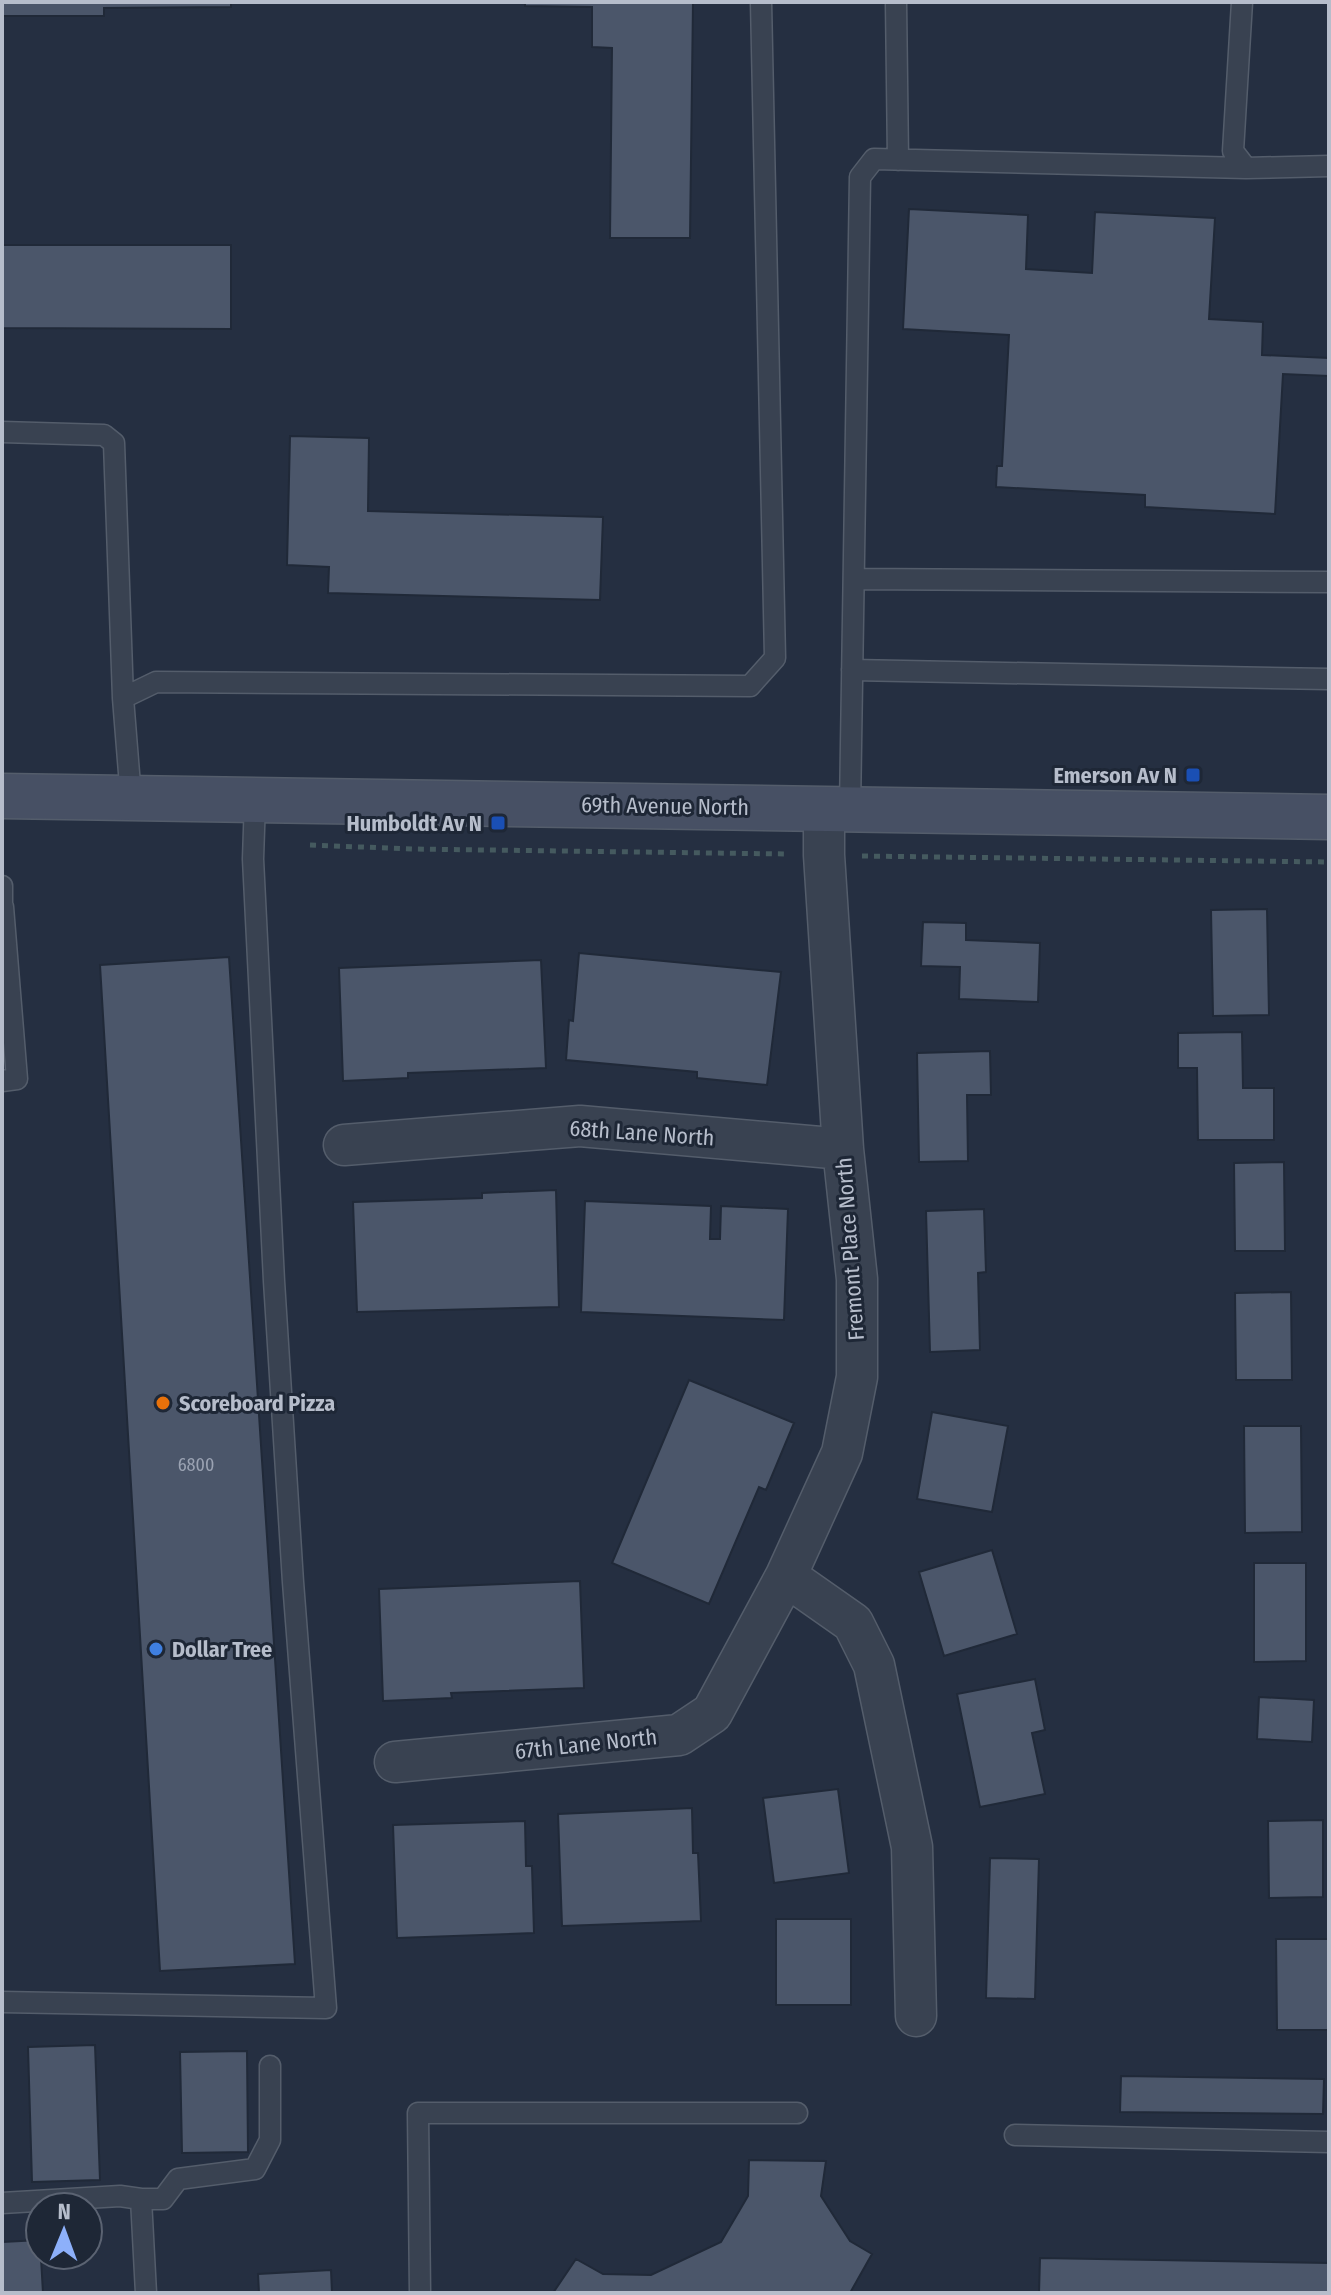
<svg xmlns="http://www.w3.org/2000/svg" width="1331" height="2295" font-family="'Fira Sans Condensed',sans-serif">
<rect width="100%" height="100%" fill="#252f41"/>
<!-- building -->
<path fill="#4b566a" stroke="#202938" stroke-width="2" d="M2,2H231V7L104,8V16H2Z
M525,2H693L690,238H610L612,48L592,47V7L525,6Z
M909,209L1028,215L1026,269L1092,273L1095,212L1215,218L1209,319L1263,322L1262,355L1329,358V376L1283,374L1275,514L1145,507V495L996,487L997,466H1002L1009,335L903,329Z
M2,245H231V329L2,328Z
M290,436L369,438L368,511L603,517L600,600L328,593L329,567L287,565Z
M1267,909L1269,1015L1213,1016L1211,910Z
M923,922L966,923V940L1040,943L1038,1002L959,999L960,967L921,966Z
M579,953L781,972L767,1085L697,1078V1072L566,1060L569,1020L573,1021Z
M229,957L295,1964L160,1971L100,965Z
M541,960L546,1068L408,1073V1078L343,1081L339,968Z
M1242,1032L1243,1088H1274V1140H1198L1197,1068H1178V1033Z
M990,1051L991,1095H967L968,1161L919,1162L917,1053Z
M1284,1162L1285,1251H1235L1234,1163Z
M556,1190L559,1307L357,1312L353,1202L482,1198V1193Z
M585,1201L711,1206L710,1239H720L721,1206L788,1209L784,1320L581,1312Z
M984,1209L986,1272L978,1273L980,1350L930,1352L926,1211Z
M1291,1292L1292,1380H1236L1235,1293Z
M689,1380L794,1423L766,1490L759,1487L709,1604L612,1563Z
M932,1412L1008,1426L992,1512L917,1499Z
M1244,1426H1301L1302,1532L1245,1533Z
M992,1550L1017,1634L944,1656L919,1572Z
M1254,1563H1306V1661L1254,1662Z
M580,1581L584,1688L451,1693L452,1698L383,1701L379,1589Z
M1035,1679L1045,1730L1032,1733L1045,1794L980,1807L957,1694Z
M1259,1697L1314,1700L1312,1742L1257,1739Z
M838,1789L849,1873L774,1883L763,1798Z
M692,1808L693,1853H698L701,1921L562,1926L558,1814Z
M1323,1820V1897L1269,1898L1268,1821Z
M525,1821L526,1866H532L534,1933L397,1938L393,1825Z
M990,1858L1039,1859L1035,1999L986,1998Z
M776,1919H851V2005H776Z
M1276,1939H1329V2030H1277Z
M95,2045L100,2180L32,2182L28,2047Z
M247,2051L248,2152L182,2153L180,2052Z
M1121,2076L1324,2079L1323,2114L1120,2112Z
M749,2160L826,2161L821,2196L850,2241L872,2254L850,2293H553L576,2259L603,2274L651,2275L721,2242L748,2196Z
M40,2240L43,2293H2V2242Z
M1040,2258L1329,2263V2293H1039Z
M331,2270L332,2293H259L258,2274Z"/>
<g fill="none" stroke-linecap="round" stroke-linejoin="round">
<defs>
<path id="lane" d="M896,2L898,160
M1242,2L1233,151L1246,168
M2,432L104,435L114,443L123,698L131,798
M854,579L1329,582
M852,670L1329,679
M123,698L156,682L750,686L775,658L761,2
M850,809L860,177L874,159L1246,168L1329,166
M2,886V907
M2,1081L17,1079L3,907
M2,2002L326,2008L293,1582L274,1281L253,859L255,800
M1015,2135L1329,2142
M141,2199H163L178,2179L255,2169L270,2140V2066
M2,2203L120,2196L141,2199L146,2293
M420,2293L418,2113H797"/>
<path id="street" d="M344,1145L580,1126L843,1149
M786,1576L853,1623L874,1665L912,1847L916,2016
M395,1762L679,1735L712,1713L786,1576L842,1453L857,1377V1279L843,1149L824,855V809"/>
<path id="secondary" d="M2,796L1329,817"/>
</defs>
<!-- lane casing -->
<use href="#lane" stroke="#545d6b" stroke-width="23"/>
<!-- street casing -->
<use href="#street" stroke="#545d6b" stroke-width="43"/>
<!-- secondary casing -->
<use href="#secondary" stroke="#545d6b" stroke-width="47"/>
<!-- path -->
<path stroke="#455a5f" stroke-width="5" stroke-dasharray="6 6" stroke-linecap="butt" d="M310,845L412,849L788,854
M862,856L1329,862"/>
<!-- lane -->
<use href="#lane" stroke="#394251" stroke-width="20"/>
<!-- street -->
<use href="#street" stroke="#394251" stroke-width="40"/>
<!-- secondary -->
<use href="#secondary" stroke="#475064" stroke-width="44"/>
</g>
<!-- markers -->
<g fill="#1a4fb4" stroke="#1e2736" stroke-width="3">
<rect x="1185" y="767" width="16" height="16" rx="4"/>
<rect x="490" y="815" width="16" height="16" rx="4"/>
</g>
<circle fill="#e8710a" stroke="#1e2736" stroke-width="3" cx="163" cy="1403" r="8"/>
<circle fill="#3f7fe0" stroke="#1e2736" stroke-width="3" cx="156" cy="1649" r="8"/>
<g text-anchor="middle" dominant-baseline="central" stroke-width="6" stroke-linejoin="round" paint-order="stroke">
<!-- number labels -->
<g font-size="18" fill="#9ba3b3">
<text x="196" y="1465">6800</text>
</g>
<!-- poi labels -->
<g font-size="22" font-weight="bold" fill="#b6bdcb" stroke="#1e2736" text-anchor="end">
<text x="1177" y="775">Emerson Av N</text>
<text x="482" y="823">Humboldt Av N</text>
<text x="179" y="1403" text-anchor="start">Scoreboard Pizza</text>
<text x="172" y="1649" text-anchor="start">Dollar Tree</text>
</g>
<!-- street labels -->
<g font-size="22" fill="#b6bdcb" stroke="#1e2736">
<text transform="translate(665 806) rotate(1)">69th Avenue North</text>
<text transform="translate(642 1133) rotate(4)">68th Lane North</text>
<text transform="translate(850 1249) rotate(-94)">Fremont Place North</text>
<text transform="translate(586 1744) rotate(-6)">67th Lane North</text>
</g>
</g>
<!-- border -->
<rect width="1331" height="2295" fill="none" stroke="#b6bdcb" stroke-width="8"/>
<!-- north arrow -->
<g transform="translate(64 2231) rotate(1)"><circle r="38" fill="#1e2736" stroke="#5b6372" stroke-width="2"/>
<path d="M0-6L14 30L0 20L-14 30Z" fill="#8db0fa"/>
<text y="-12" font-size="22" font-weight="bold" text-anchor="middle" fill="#b6bdcb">N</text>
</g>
</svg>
